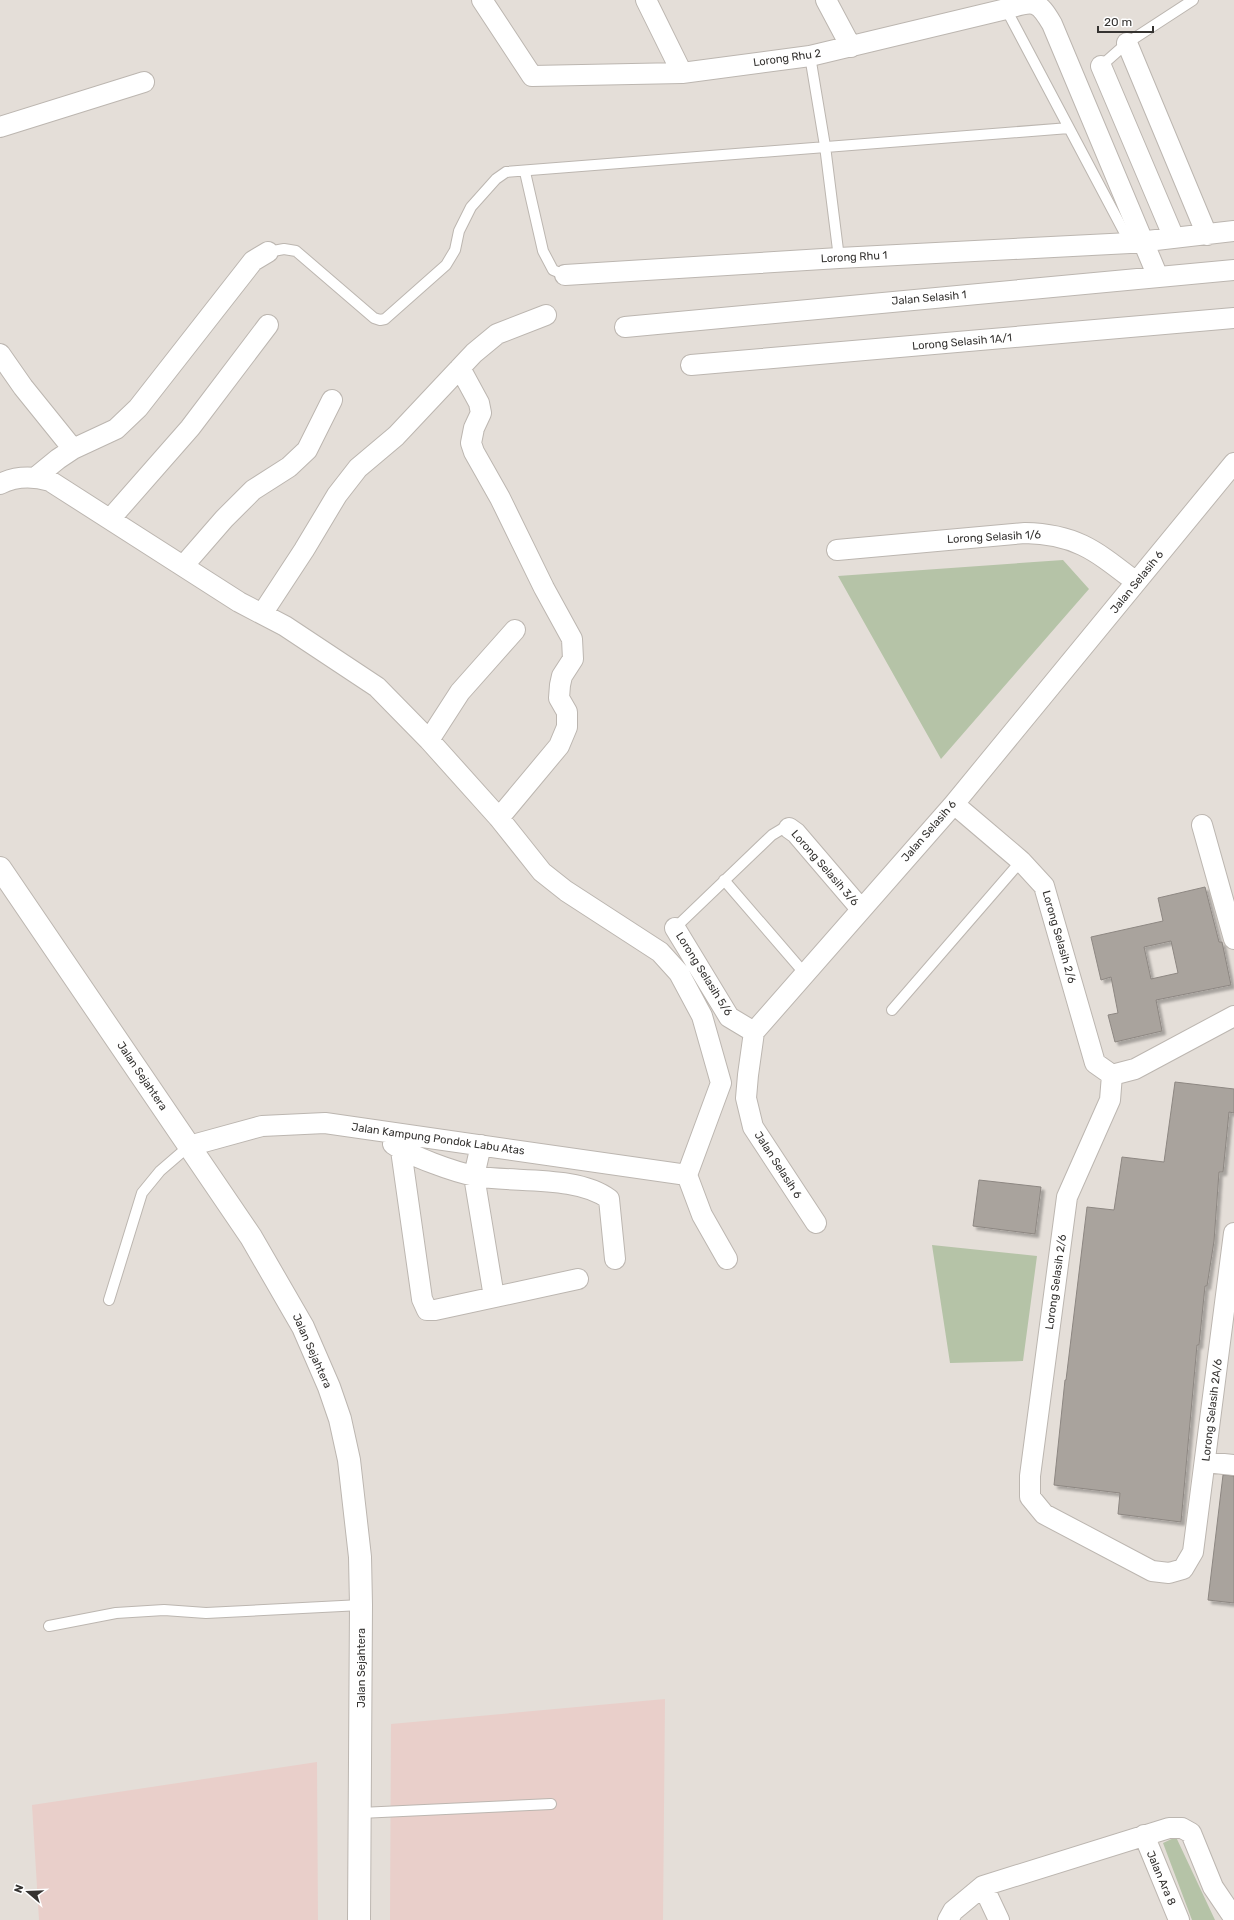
<svg xmlns="http://www.w3.org/2000/svg" width="1234" height="1920" font-family="Rubik,sans-serif">
<defs>
<filter id="shadow"><feDropShadow dx="3.5" dy="3.5" stdDeviation="1" flood-color="#0004"/></filter>
</defs>
<rect width="100%" height="100%" fill="#e4ded8"/>
<!-- industrial -->
<path fill="#e9cfca" d="M665,1699L663,1920H390L391,1724Z
M317,1762L318,1920H39L32,1805Z"/>
<!-- green -->
<path fill="#b5c3a7" d="M1063,560L1089,589L941,759L838,576Z
M932,1245L1037,1256L1023,1361L950,1363Z
M1176,1837L1215,1920H1192L1163,1843Z"/>
<!-- building -->
<path fill="#a9a39d" stroke="#8d8782" fill-rule="evenodd" filter="url(#shadow)" d="M1205,887L1219,942H1222L1231,985L1156,1000L1162,1031L1115,1042L1108,1015L1118,1013L1111,977L1101,980L1091,937L1163,921L1158,898ZM1171,941L1178,973L1151,979L1144,947Z
M1175,1082L1234,1089V1113L1229,1112L1223,1172H1219L1214,1241L1207,1286H1205L1199,1345H1197L1181,1522L1118,1514L1120,1493L1054,1485L1065,1380H1066L1087,1207L1114,1210L1122,1157L1164,1162Z
M979,1180L1041,1187L1035,1234L973,1226Z
M1223,1475L1234,1476V1603L1208,1600Z"/>
<g fill="none" stroke-linecap="round" stroke-linejoin="round">
<defs>
<path id="service" d="M1006,9L1130,243
M810,56L825,146L839,258
M1101,66L1127,43L1193,0
M525,172L543,251L553,270L565,275
M268,252L284,249L296,251L374,318L380,320L385,319L446,265L455,250L459,231L471,207L496,179L506,172L1069,128
M724,880L806,975
M675,928L772,835L782,829L789,828
M892,1010L1021,861
M109,1300L142,1193L160,1171L189,1146
M49,1626L116,1613L164,1610L206,1613L361,1605
M360,1813L551,1804"/>
<path id="minor" d="M482,0L532,76L682,73L810,56L1006,9C1034,0 1038,0 1052,24L1158,277
M646,0L682,73
M826,0L851,47
M1127,43L1207,235
M1101,66L1174,238
M0,127L144,82
M565,275L839,258L1130,243L1234,231
M625,327L1234,270
M0,354L23,387L73,449
M691,365L1234,318
M460,368L479,403L481,413L474,428L471,443L474,452L500,498L544,588L572,639L573,659L562,676L560,685L559,698L567,712V727L559,746L499,818
M36,477L58,459L73,449L116,429L138,408L253,261L268,252
M0,484C16,476 33,476 50,481L239,602L285,626L377,687L429,740L499,818L542,872L566,891L660,952L679,973L702,1016L721,1083L687,1175
M111,518L190,428L268,325
M837,550L1025,533C1077,534 1097,552 1136,582
M184,565L224,519L253,490L289,467L307,450L332,400
M262,614L304,550L337,495L358,468L396,436L474,353L497,334L546,315
M429,740L460,692L515,630
M954,804L1021,861L1044,886L1095,1063L1112,1075L1135,1069L1234,1016
M1202,825L1234,939
M789,828L796,833L861,909
M675,928L729,1017L754,1032
M1112,1075L1110,1100L1067,1197L1030,1476V1497L1044,1514L1152,1571L1169,1573L1183,1569L1193,1552L1234,1233
M393,1144C410,1156 454,1172 475,1176C515,1183 577,1175 609,1199L615,1259
M481,1145L474,1176L494,1297
M189,1146L262,1126L325,1123L687,1175
M401,1150L422,1299L427,1310H435L578,1279
M687,1175L702,1215L727,1259
M816,1223L753,1127L746,1098L748,1075L754,1032L954,804L1234,463
M1205,1462L1234,1465
M1144,1835L1179,1920
M983,1886L999,1920
M948,1920L953,1911L983,1886L1169,1828H1182L1191,1833L1213,1887L1234,1918"/>
<path id="secondary" d="M0,868L251,1237L303,1327L329,1387L340,1419L349,1460L360,1557L361,1605L359,1920"/>
</defs>
<!-- service casing -->
<use href="#service" stroke="#bcb6b0" stroke-width="12"/>
<!-- minor casing -->
<use href="#minor" stroke="#bcb6b0" stroke-width="22"/>
<!-- secondary casing -->
<use href="#secondary" stroke="#bcb6b0" stroke-width="24"/>
<!-- service -->
<use href="#service" stroke="#fff" stroke-width="10"/>
<!-- minor -->
<use href="#minor" stroke="#fff" stroke-width="20"/>
<!-- secondary -->
<use href="#secondary" stroke="#fff" stroke-width="22"/>
</g>
<g text-anchor="middle" dominant-baseline="central" stroke-width="4" stroke-linejoin="round" paint-order="stroke">
<!-- street labels -->
<g font-size="11" fill="#353331" stroke="#fff">
<text transform="translate(787 58) rotate(-8)">Lorong Rhu 2</text>
<text transform="translate(854 257) rotate(-3)">Lorong Rhu 1</text>
<text transform="translate(929 298) rotate(-5)">Jalan Selasih 1</text>
<text transform="translate(962 342) rotate(-5)">Lorong Selasih 1A/1</text>
<text transform="translate(994 537) rotate(-3)">Lorong Selasih 1/6</text>
<text transform="translate(1137 582) rotate(-51)">Jalan Selasih 6</text>
<text transform="translate(929 831) rotate(-49)">Jalan Selasih 6</text>
<text transform="translate(825 868) rotate(49)">Lorong Selasih 3/6</text>
<text transform="translate(1059 937) rotate(74)">Lorong Selasih 2/6</text>
<text transform="translate(704 974) rotate(58)">Lorong Selasih 5/6</text>
<text transform="translate(142 1076) rotate(56)">Jalan Sejahtera</text>
<text transform="translate(438 1139) rotate(8)">Jalan Kampung Pondok Labu Atas</text>
<text transform="translate(778 1165) rotate(57)">Jalan Selasih 6</text>
<text transform="translate(1056 1282) rotate(-82)">Lorong Selasih 2/6</text>
<text transform="translate(312 1351) rotate(66)">Jalan Sejahtera</text>
<text transform="translate(1212 1410) rotate(-83)">Lorong Selasih 2A/6</text>
<text transform="translate(361 1668) rotate(-90)">Jalan Sejahtera</text>
<text transform="translate(1161 1878) rotate(67)">Jalan Ara 8</text>
</g>
</g>
<!-- north arrow -->
<g transform="translate(28 1892) rotate(289)" stroke="#ffffff" stroke-width="3" paint-order="stroke">
<path d="M0-3L7 15L0 10L-7 15Z" fill="#353331"/>
<text y="-6" font-size="11" font-weight="bold" text-anchor="middle" fill="#353331">N</text>
</g>
<!-- scale -->
<path d="M1098 26v6h55v-6" fill="none" stroke="#353331" stroke-width="2"/>
<text x="1104" y="26" font-size="12" fill="#353331" stroke="#ffffff" stroke-width="3" paint-order="stroke">20 m</text>
</svg>
